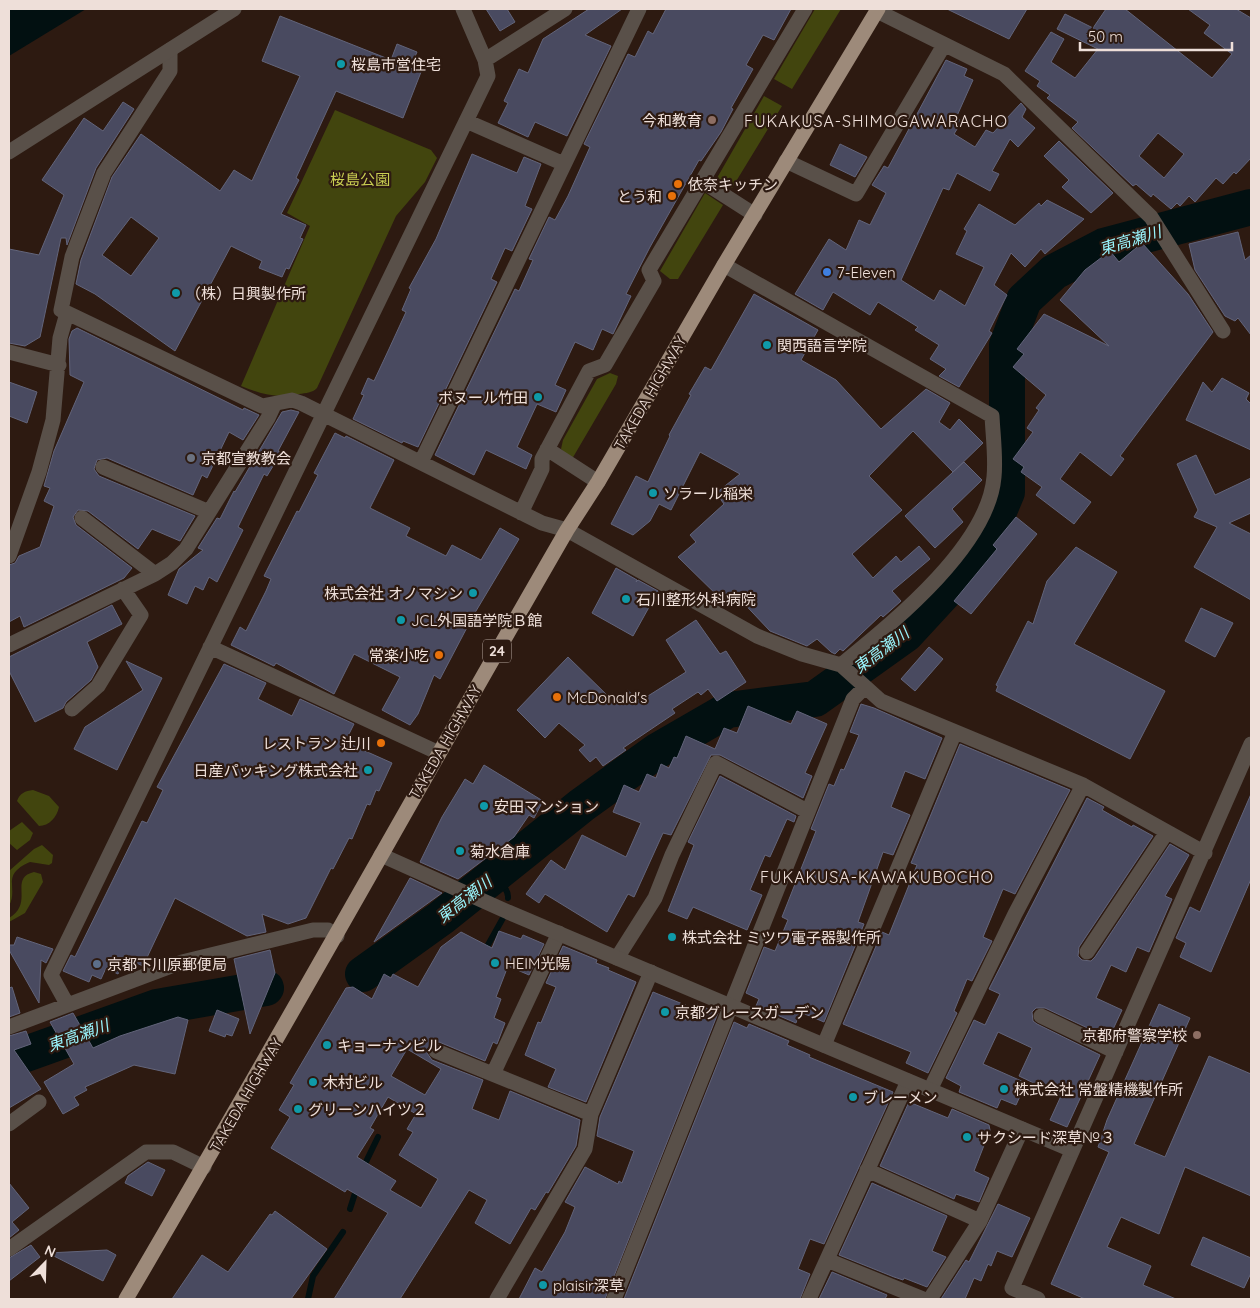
<svg xmlns="http://www.w3.org/2000/svg" width="1260" height="1308" font-family="Quicksand,'Noto Sans JP',sans-serif">
<rect width="100%" height="100%" fill="#2d1a11"/>
<!-- green -->
<path fill="#42450e" d="M815,9H841L792,89L774,79Z
M764,96L782,106L732,188L717,178Z
M335,110L431,150L437,158L425,182L396,216L317,388C312,393 306,393 299,394C277,399 261,394 241,386L310,226L287,213Z
M705,193L723,205L678,279H670L660,271Z
M610,373L618,376L616,384L572,459L561,449L563,440L597,379Z
M33,790L49,796L59,807C57,817 49,826 39,826L17,801C20,793 25,791 33,790Z
M22,822L33,833L30,840L17,850L9,843V831Z
M42,845L53,855L52,863L49,865L30,862C0,875 19,887 9,906V871L34,849Z
M34,872L41,874L43,882L25,913L9,922V918C35,903 8,878 34,872Z"/>
<!-- water -->
<path fill="#021011" d="M9,9H86L9,56Z"/>
<g fill="none" stroke-linecap="round" stroke-linejoin="round">
<!-- stream -->
<path stroke="#021011" stroke-width="6" d="M493,876C499,882 509,889 508,898
M484,952L503,918
M362,1170L378,1137
M350,1209L357,1187
M308,1299L313,1276L343,1232"/>
<!-- river -->
<path stroke="#021011" stroke-width="36" d="M363,974L441,918L582,805L657,751L728,710L815,699L906,634L953,583L992,528L1007,492V345L1024,300L1054,272L1104,246L1251,207
M9,1060L157,1007L266,988"/>
</g>
<!-- building -->
<path fill="#494a60" stroke="#62647a" fill-rule="evenodd" d="M486,9H507L515,22L500,31Z
M589,9H622L585,35L611,46L567,136L535,122L528,137L498,123L508,103L504,101L519,69L528,73L543,39Z
M666,9H791L774,40L763,35L746,65L753,69L731,108L733,109L721,132L701,161L699,160L650,247L626,294L631,296L613,334L602,329L593,350L575,342L555,385L566,390L556,412L537,404L517,447L532,455L526,469L486,450L474,475L435,455L515,289L519,291L533,260L529,259L549,217L555,220L568,196L590,147L584,144L628,54L635,57L648,31L653,34Z
M947,9H1027L1009,39Z
M1106,9H1125L1212,78L1232,54L1204,33L1210,25L1188,9H1236L1251,18V158L1236,174L1234,172L1223,184L1216,178L1195,202L1189,196L1180,206L1177,203L1171,209L1153,194L1151,197L1136,184L1133,186L1072,128L1078,122L1047,98L1050,95L1037,86L1040,81L1025,71L1051,32L1064,39L1051,62L1075,78L1098,49L1057,29L1065,14L1093,28ZM1158,133L1184,154L1164,178L1139,156Z
M280,16L391,60L397,44L417,52L410,68L421,72L403,118L336,91L296,178L299,180L281,214L306,225L300,238L303,239L289,269L286,268L282,277L259,268L262,261L231,246L175,351L95,294L76,284L81,260L112,177L141,134L220,191L234,170L252,181L300,76L262,61ZM131,217L159,238L131,276L102,255Z
M946,60L967,69L964,76L973,80L956,118L962,121L954,134L975,147L986,130L993,133L1021,103L1026,109L1022,117L1035,128L1018,147L1010,139L992,171L999,174L990,191L957,173L949,190L943,188L901,280L934,301L940,290L965,306L984,267L956,254L967,231L964,229L979,204L1015,225L1039,203L1041,206L1047,200L1084,219L1045,254L1041,249L1025,267L1011,253L994,285L1007,295L989,331L992,333L959,387L939,376L946,369L930,359L939,345L915,330L918,327L878,302L870,315L833,292L823,310L795,294L829,239L846,250L859,220L870,225L886,193L872,185L884,166L888,168Z
M123,102L134,109L96,168L67,245L66,238H61L40,337L25,346L9,343V249L39,255L64,195L42,180L84,118L103,131Z
M1059,141L1113,193L1091,213L1062,187L1069,180L1044,156Z
M840,144L867,157L855,177L830,165Z
M472,154L517,173L524,157L541,164L525,206L532,209L512,251L505,248L491,279L497,282L418,447L403,441L402,443L353,419L364,395L361,394L368,378L374,381L389,349L406,312L402,310L411,289L409,288L436,239Z
M1238,232L1245,260L1251,255V335L1238,318L1235,321L1225,316L1195,270L1189,244Z
M1142,243L1188,294L1213,332L1120,456L1124,459L1111,476L1080,452L1060,479L1091,502L1074,524L1036,495L1042,487L1021,472L1024,467L1013,459L1033,432L1027,428L1039,410L1036,408L1046,395L1013,367L1024,354L1017,349L1044,314L1109,346L1060,300L1085,270L1110,251L1119,262Z
M754,294L818,330L801,360L836,380L881,429L926,389L950,403L939,422L950,430L959,419L983,443L953,472L913,431L869,476L902,510L852,554L873,578L896,556L901,562L919,546L930,559L892,591L901,601L883,617L881,615L843,651L840,649L835,654L831,652L817,639L807,646L770,631L735,594L726,604L678,557L696,542L690,535L724,504L716,493L740,474L700,452L671,510L659,504L650,521L633,535L611,524L636,476L648,482L670,436L669,435L691,395L689,394L705,367L711,370Z
M77,328L243,410L244,408L259,415L243,440L229,432L207,478L202,475L193,495L107,458L97,460L94,469L99,476L195,516L180,541L152,529L138,549L88,511L78,510L73,517L76,525L132,568L124,578L24,627L20,616L9,622V565L15,563L19,556L40,547L54,506L44,501L50,488L44,486L54,451L84,382L70,375L69,339L72,331Z
M1222,378L1249,393L1246,399L1251,404V450L1186,420L1203,382L1212,392Z
M9,382L37,392L27,423L9,416Z
M291,410L299,412L278,451L281,453L267,476L264,474L238,527L243,530L217,582L209,577L203,590L195,586L187,604L168,595L179,569L203,550L198,548L217,518L220,519L234,491L235,492L282,412Z
M335,433L345,438L346,436L394,460L370,508L410,528L406,536L446,556L452,545L481,560L500,528L519,539L473,616L440,679L434,675L418,714L410,725L382,710L400,677L354,654L334,694L276,663L274,666L231,645L240,627L246,631L266,591L271,579L264,576L297,511L299,512L318,475L314,473Z
M1196,455L1215,495L1251,478V513L1229,523L1251,534V600L1194,567L1217,527L1194,517L1198,510L1177,464Z
M964,462L982,480L952,509L963,522L935,548L905,516Z
M1016,517L1037,534L971,614L954,601L997,549L993,545Z
M1076,547L1117,572L1074,644L1165,691L1130,759L996,691L998,686L996,685L1028,621L1033,624L1047,581Z
M616,568L637,580L636,582L638,580L658,591L633,636L592,613Z
M112,605L122,624L87,642L98,667L91,680L66,702L63,708L35,722L9,671V657Z
M1201,608L1233,623L1215,657L1185,641Z
M696,620L720,654L726,651L746,682L717,701L708,689L701,695L698,692L672,709L675,713L623,748L626,750L603,766L596,757L590,762L579,750L585,745L559,723L545,738L517,710L568,657L609,697L612,693L620,700L627,690L640,701L686,672L666,640Z
M929,647L943,659L915,691L901,679Z
M126,661L162,678L117,770L74,749L85,727L143,690Z
M224,664L266,683L258,699L292,716L300,699L354,724L345,742L392,763L379,791L376,790L370,805L367,804L352,839L349,838L333,869L331,868L306,918L288,924L262,914L266,932L247,936L175,898L143,966L125,958L118,974L106,968L101,979L92,975L89,982L63,971L71,955L75,957L142,821L147,823L163,790L157,787Z
M861,704L874,708L942,738L925,779L905,771L891,807L910,815L893,855L883,852L858,922L864,924L824,1022L800,1012L796,1023L756,1006L759,999L746,993L764,947L775,951L788,920L782,917L816,831L811,829L829,784L834,786L841,769L844,770L859,735L850,732Z
M748,706L791,724L797,711L827,724L805,773L812,776L803,798L720,755H711L671,835L663,833L634,897L628,894L607,932L545,894L539,903L526,894L551,860L565,870L582,835L626,857L641,823L613,812L624,785L639,792L647,774L656,778L661,764L669,768L674,757L677,758L686,736L715,749L724,728L737,733Z
M960,744L1070,790L1015,894L1003,889L983,937L992,941L972,981L967,979L954,1011L957,1013L928,1073L906,1063L911,1052L843,1024L882,932L889,935L917,865L911,863Z
M484,765L543,801L534,818L529,815L514,837L458,879L420,862L442,817L465,779L473,784Z
M720,776L796,816L794,822L787,819L770,857L765,855L750,890L762,895L747,930L693,907L687,919L668,911L694,845L688,842Z
M1251,794V879L1211,972L1180,957L1186,943L1176,938L1190,907L1200,912Z
M1087,798L1104,807L1102,810L1132,827L1133,825L1153,836L1079,947L1078,956L1082,960L1091,961L1095,957L1170,844L1189,855L1165,896L1172,899L1149,952L1137,947L1126,972L1111,965L1096,998L1122,1010L1109,1038L1045,1008H1036L1032,1012L1033,1021L1037,1024L1100,1055L1067,1127L1050,1120L1061,1096L1019,1076L1032,1048L998,1032L983,1064L1026,1083L1016,1105L1001,1099L997,1108L959,1092L961,1086L946,1078L974,1020L985,1025L1000,994L989,989Z
M410,878L442,893L374,942Z
M499,931L521,939L523,935L544,944L529,975L508,966L496,997L501,999L494,1018L505,1023L497,1044L493,1042L485,1061L439,1042L430,1044L427,1053L432,1060L483,1080L472,1109L499,1120L510,1091L580,1120L576,1146L548,1193L546,1192L535,1210L531,1208L510,1244L475,1223L487,1200L469,1190L400,1299H334L388,1213L347,1189L345,1192L271,1148L290,1117L279,1110L294,1085L290,1083L346,988L353,987L372,999L384,974L391,978L393,974L418,987L441,947L461,932L492,948ZM407,1049L441,1069L425,1095L391,1076ZM388,1097L416,1114L407,1129L413,1132L399,1155L438,1179L421,1208L390,1190L396,1181L357,1157L374,1130L370,1128Z
M17,937L53,949L46,963L41,960L39,1003L9,950V945H14Z
M563,946L597,960L596,963L609,968L608,970L636,982L586,1102L548,1087L556,1069L525,1055L538,1022L541,1023L556,987L546,983Z
M270,950L275,973L250,1034L234,959Z
M12,987L20,1013L9,1017V988Z
M653,992L695,1009L697,1004L718,1013L605,1299H519L535,1268L542,1272L565,1232L575,1207L565,1202L585,1167L618,1184L619,1181L622,1183L634,1151L597,1136L600,1117Z
M1159,1004L1190,1018L1134,1144L1165,1157L1209,1056L1251,1074V1196L1185,1167L1159,1234L1121,1217L1107,1247L1151,1266L1143,1285L1176,1299H1085L1051,1284L1109,1152L1098,1147L1107,1120Z
M217,1010L239,1019L232,1036L226,1034L225,1037L209,1031Z
M73,1013L93,1048L120,1036L178,1017L188,1020L175,1074L134,1065L85,1087L87,1090L74,1097L79,1105L63,1114L44,1082L74,1064L50,1022Z
M734,1022L747,1028L749,1024L789,1041L787,1045L810,1055L809,1057L893,1092L824,1244L810,1239L798,1269L810,1274L800,1299H624Z
M26,1031L31,1044L14,1050L41,1089L9,1108V1036Z
M909,1102L948,1118L952,1109L989,1125L990,1130L974,1171L989,1178L979,1202L956,1194L954,1199L880,1166Z
M148,1162L165,1170L152,1196L125,1183L128,1176Z
M9,1183L29,1208L12,1222L19,1230L9,1238Z
M872,1183L947,1216L932,1251L946,1257L927,1287L904,1278L903,1280L894,1277L839,1255Z
M998,1204L1030,1218L1012,1257L997,1251L991,1266L988,1264L981,1281L974,1278L965,1299H941L966,1260L969,1262Z
M275,1211L327,1249L291,1299H172L202,1255L228,1272L270,1214L272,1215Z
M1203,1237L1251,1258V1273L1244,1288L1191,1265Z
M31,1245L40,1257L9,1281V1258Z
M107,1250L116,1255L103,1281L48,1253Z
M832,1272L887,1295L885,1299H819Z"/>
<g fill="none" stroke-linecap="round" stroke-linejoin="round">
<!-- minor -->
<path stroke="#595049" stroke-width="15" d="M877,11L1004,74L1151,217L1223,331
M170,50V71L104,173L72,257L61,310L262,406L292,400L301,403L542,523L567,530L757,636L802,654L841,665L881,701L1083,785L1205,853
M485,60L565,9
M466,121L564,164
M786,161L856,194L944,45
M702,181L755,215
M724,265L992,416C993,436 996,458 994,477C988,547 891,624 841,665
M9,352L59,365
M547,449L598,482
M421,462L639,9
M103,467L209,512
M521,513L542,469V459L589,371L605,365L654,281L649,270L805,9
M82,518L155,574
M9,556L39,472L53,420L60,338L67,313
M9,645L155,574L172,563L186,549L268,418L274,405
M210,647L439,753
M72,709L98,686L141,615L123,589
M1087,952L1167,832
M617,958L655,898L672,855L716,763L807,811
M67,1004L51,975L488,76L485,60L463,9
M1041,1016L1116,1052
M9,1027L182,962L313,930H328L337,936
M824,1045L955,732
M436,1051L591,1114
M493,1074L559,933
M930,1090L1015,914L1083,785
M9,1124L39,1102
M867,1170L980,1221
M9,1249L146,1152H173L204,1167
M827,1260L923,1299
M497,1299L585,1149L591,1114L651,972
M614,1299L853,699L865,687
M809,1299L908,1081
M930,1299L980,1221L1022,1129
M1038,1299L1012,1288L1251,744"/>
<!-- tertiary -->
<path stroke="#595049" stroke-width="15" d="M9,152L234,9
M381,855L508,912L1072,1150"/>
<!-- trunk -->
<path stroke="#9d8a7a" stroke-width="15" d="M126,1299C276,1044 419,786 567,530L598,482L724,265L878,9"/>
</g>
<!-- markers -->
<g fill="#0f9aa8" stroke="#2d1a11" stroke-width="2">
<circle cx="341" cy="64" r="5"/>
<circle cx="176" cy="293" r="5"/>
<circle cx="767" cy="345" r="5"/>
<circle cx="538" cy="397" r="5"/>
<circle cx="653" cy="493" r="5"/>
<circle cx="473" cy="593" r="5"/>
<circle cx="626" cy="599" r="5"/>
<circle cx="401" cy="620" r="5"/>
<circle cx="368" cy="770" r="5"/>
<circle cx="484" cy="806" r="5"/>
<circle cx="460" cy="851" r="5"/>
<circle cx="672" cy="937" r="5"/>
<circle cx="495" cy="963" r="5"/>
<circle cx="665" cy="1012" r="5"/>
<circle cx="327" cy="1045" r="5"/>
<circle cx="313" cy="1082" r="5"/>
<circle cx="1004" cy="1089" r="5"/>
<circle cx="853" cy="1097" r="5"/>
<circle cx="298" cy="1109" r="5"/>
<circle cx="967" cy="1137" r="5"/>
<circle cx="543" cy="1285" r="5"/>
</g>
<g fill="#8d6e63" stroke="#2d1a11" stroke-width="2">
<circle cx="712" cy="120" r="5"/>
<circle cx="1197" cy="1035" r="5"/>
</g>
<g fill="#e8710a" stroke="#2d1a11" stroke-width="2">
<circle cx="678" cy="184" r="5"/>
<circle cx="672" cy="196" r="5"/>
<circle cx="439" cy="655" r="5"/>
<circle cx="557" cy="697" r="5"/>
<circle cx="381" cy="743" r="5"/>
</g>
<circle fill="#3f7fe0" stroke="#2d1a11" stroke-width="2" cx="827" cy="272" r="5"/>
<circle fill="#6b7280" stroke="#2d1a11" stroke-width="2" cx="191" cy="458" r="5"/>
<circle fill="#5c6f8a" stroke="#2d1a11" stroke-width="2" cx="97" cy="964" r="5"/>
<g text-anchor="middle" dominant-baseline="central" stroke-width="4.5" stroke-linejoin="round" paint-order="stroke">
<!-- shield labels -->
<rect fill="#2d1a11" stroke="#b4a49d" stroke-width="1" x="483" y="639.5" width="28" height="23" rx="4"/>
<g font-size="14" font-weight="bold" fill="#eedfd9">
<text x="497" y="651">24</text>
</g>
<!-- poi labels -->
<g font-size="15" fill="#eedfd9" stroke="#2d1a11" text-anchor="start">
<text x="351" y="64">桜島市営住宅</text>
<text x="702" y="120" text-anchor="end">今和教育</text>
<text x="688" y="184">依奈キッチン</text>
<text x="662" y="196" text-anchor="end">とう和</text>
<text x="837" y="272">7-Eleven</text>
<text x="186" y="293">（株）日興製作所</text>
<text x="777" y="345">関西語言学院</text>
<text x="528" y="397" text-anchor="end">ボヌール竹田</text>
<text x="201" y="458">京都宣教教会</text>
<text x="663" y="493">ソラール稲栄</text>
<text x="463" y="593" text-anchor="end">株式会社 オノマシン</text>
<text x="636" y="599">石川整形外科病院</text>
<text x="411" y="620">JCL外国語学院Ｂ館</text>
<text x="429" y="655" text-anchor="end">常楽小吃</text>
<text x="567" y="697">McDonald's</text>
<text x="371" y="743" text-anchor="end">レストラン 辻川</text>
<text x="358" y="770" text-anchor="end">日産パッキング株式会社</text>
<text x="494" y="806">安田マンション</text>
<text x="470" y="851">菊水倉庫</text>
<text x="682" y="937">株式会社 ミツワ電子器製作所</text>
<text x="505" y="963">HEIM光陽</text>
<text x="107" y="964">京都下川原郵便局</text>
<text x="675" y="1012">京都グレースガーデン</text>
<text x="1187" y="1035" text-anchor="end">京都府警察学校</text>
<text x="337" y="1045">キョーナンビル</text>
<text x="323" y="1082">木村ビル</text>
<text x="1014" y="1089">株式会社 常盤精機製作所</text>
<text x="863" y="1097">ブレーメン</text>
<text x="308" y="1109">グリーンハイツ２</text>
<text x="977" y="1137">サクシード深草№３</text>
<text x="553" y="1285">plaisir深草</text>
</g>
<!-- park labels -->
<g font-size="15" fill="#c8cd51" stroke="#2d1a11">
<text x="360" y="179">桜島公園</text>
</g>
<!-- street labels -->
<g font-size="15" fill="#eedfd9" stroke="#2d1a11">
<text transform="translate(650 393) rotate(-60)">TAKEDA HIGHWAY</text>
<text transform="translate(445 742) rotate(-60)">TAKEDA HIGHWAY</text>
<text transform="translate(246 1095) rotate(-60)">TAKEDA HIGHWAY</text>
</g>
<!-- neighbourhood labels -->
<g font-size="16" letter-spacing="1" fill="#eedfd9" stroke="#2d1a11">
<text x="876" y="121">FUKAKUSA-SHIMOGAWARACHO</text>
<text x="877" y="877">FUKAKUSA-KAWAKUBOCHO</text>
</g>
<!-- water labels -->
<g font-size="16" font-style="italic" fill="#99f4fc" stroke="#2d1a11">
<text transform="translate(1130 240) rotate(-17)">東高瀬川</text>
<text transform="translate(881 650) rotate(-37)">東高瀬川</text>
<text transform="translate(464 899) rotate(-38)">東高瀬川</text>
<text transform="translate(78 1035) rotate(-20)">東高瀬川</text>
</g>
</g>
<!-- border -->
<rect width="1260" height="1308" fill="none" stroke="#eedfd9" stroke-width="20"/>
<!-- north arrow -->
<g transform="translate(45 1263) rotate(23)" stroke="#2d1a11" stroke-width="4" paint-order="stroke">
<path d="M0-4L9 19L0 12L-9 19Z" fill="#eedfd9"/>
<text y="-8" font-size="14" font-weight="bold" text-anchor="middle" fill="#eedfd9">N</text>
</g>
<!-- scale -->
<path d="M1080 42v8h152v-8" fill="none" stroke="#eedfd9" stroke-width="2.5"/>
<text x="1088" y="42" font-size="15" fill="#eedfd9" stroke="#2d1a11" stroke-width="4" paint-order="stroke">50 m</text>
</svg>
